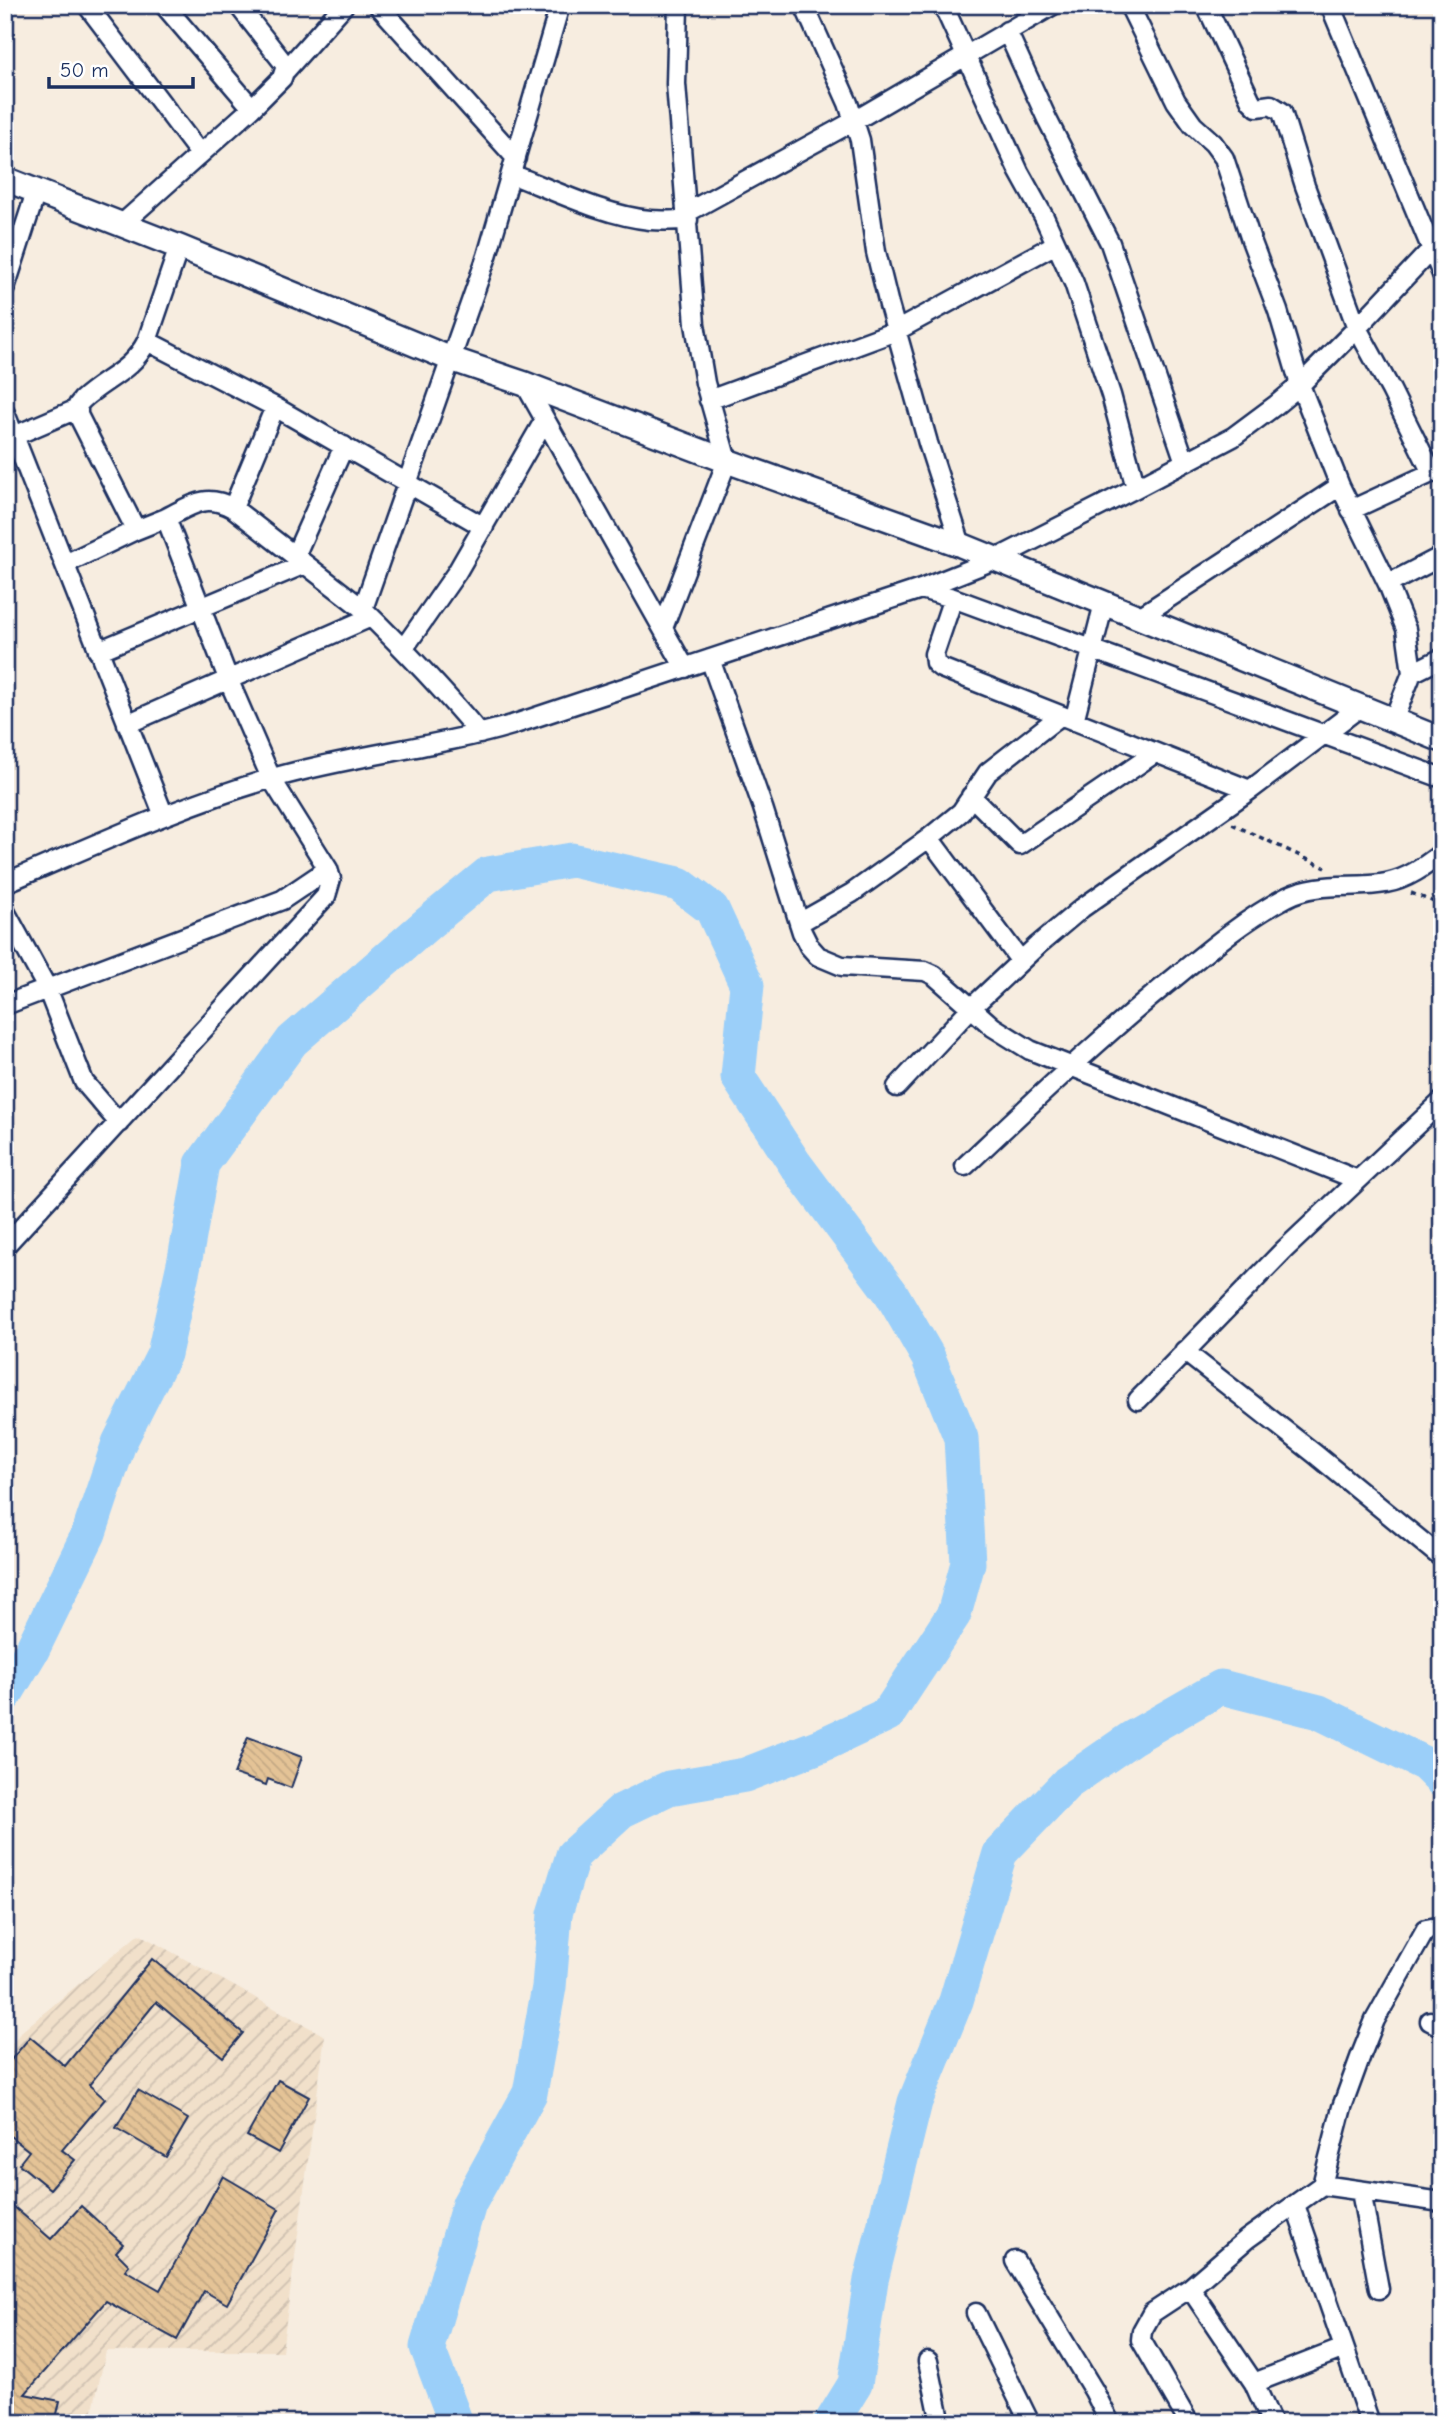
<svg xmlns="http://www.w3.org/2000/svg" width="1447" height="2428" font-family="'Comic Neue',sans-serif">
<defs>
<pattern id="industrial-furrows" width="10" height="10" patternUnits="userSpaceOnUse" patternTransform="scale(1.75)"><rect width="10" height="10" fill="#f1e0ca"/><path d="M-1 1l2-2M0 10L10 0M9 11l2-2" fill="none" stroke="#cec0b0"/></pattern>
<pattern id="building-back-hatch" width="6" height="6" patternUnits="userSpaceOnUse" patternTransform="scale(1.75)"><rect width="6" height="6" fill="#e4c396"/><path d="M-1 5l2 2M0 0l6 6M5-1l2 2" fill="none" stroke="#c3a884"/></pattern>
</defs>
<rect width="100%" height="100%" fill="#f7ede0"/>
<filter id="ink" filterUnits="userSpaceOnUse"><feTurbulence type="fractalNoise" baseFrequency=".0143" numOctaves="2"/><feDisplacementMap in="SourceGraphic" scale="14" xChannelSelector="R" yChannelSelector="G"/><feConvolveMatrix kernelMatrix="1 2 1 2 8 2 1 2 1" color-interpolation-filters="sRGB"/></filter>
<g filter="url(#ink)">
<!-- industrial -->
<path fill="url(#industrial-furrows)" d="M139,1934L325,2036L282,2351H106L90,2423H5V2053L21,2032Z"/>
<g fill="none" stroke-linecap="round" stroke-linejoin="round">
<!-- river -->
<path stroke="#9bcff9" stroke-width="35" d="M5,1695L32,1650L89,1533L119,1443L164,1354L185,1259L202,1164L292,1041L427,924L488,874L572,860L679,884L712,909L747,985L738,1077L795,1164L891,1293L928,1357L961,1438L968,1563L954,1614L888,1714L822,1745L745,1775L669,1788L621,1811L573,1855L555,1914L549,1987L530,2093L469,2204L427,2347L456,2423
M831,2423L855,2384L871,2280L915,2102L956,2001L1000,1853L1067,1783L1132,1738L1221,1687L1319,1712L1425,1764L1442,1781"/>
</g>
<!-- building -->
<path fill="url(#building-back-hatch)" stroke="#1b2f5e" stroke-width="2" d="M248,1737L302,1757L291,1788L268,1779L266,1785L234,1774Z
M152,1959L243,2033L223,2057L156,2002L89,2085L105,2099L62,2150L75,2160L50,2189L19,2164L29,2151L5,2132V2067L30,2037L65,2066Z
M278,2080L309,2097L278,2153L247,2136Z
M138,2090L188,2119L166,2157L116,2128Z
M223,2176L279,2209L227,2304L204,2291L177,2340L106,2301L25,2394L60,2401L55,2423H5V2199L51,2239L81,2206L123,2244L116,2252L129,2265L125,2270L160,2290Z"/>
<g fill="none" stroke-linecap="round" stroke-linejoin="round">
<defs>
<path id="minor" d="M87,5L200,154
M238,5L286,66L282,78L252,108
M378,5L516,158
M804,5L848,103L860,140L876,252L889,305L928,443L961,545
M943,5L1019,172L1044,217L1074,283L1111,395L1136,488
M1129,5L1176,101L1193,125L1213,143L1224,158L1251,240L1278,311L1300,385L1340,486L1388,584L1442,556
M1206,5L1251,101L1257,107L1271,105L1282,112L1305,186L1357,328L1391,390L1432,473
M1330,5L1442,274
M1007,31L1047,119L1110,243L1185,462
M286,70L344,5
M511,174C553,190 606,216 650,220C663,221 676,220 688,220
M688,212L854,121L1053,5
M121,225L252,108L164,5
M5,288L36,192
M147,341L275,407L484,527
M525,384L685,668
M709,400L896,331L1056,244
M5,413L164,816
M14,436L77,409
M233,508L275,407
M1351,510L1442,468
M166,518C192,505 205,493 233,508L363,609
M295,556L344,446
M65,564L136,530
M1388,584L1406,629L1412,673L1393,721
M921,589L953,598L1442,778
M953,598L934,654L935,663L941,668L1250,790
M1138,618L1340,486
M663,628L727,461L705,383L695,324L676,84L678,5
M404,648L457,572L544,421
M98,651L305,564
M710,659L763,808L802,932L809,946L818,956L842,966L925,971L934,975L993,1027L1030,1050L1358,1180
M1412,673L1442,658
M1074,721L1104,603
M127,724L371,617
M480,734C443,690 404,649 363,609L487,256L560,5
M971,796L1020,845L1155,753
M929,838L1020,960
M5,883C93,846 182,804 273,778C352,755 434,748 512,725L921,589L994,560L1136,488L1233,437L1276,405L1300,385L1357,328L1442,238
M5,911L47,988L84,1082L119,1123
M799,923L852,893L929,838L961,812L988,772L1060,716
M5,1005L282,900L328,869
M897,1087L971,1008L1038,945L1082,908L1250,790L1360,707
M965,1166C1035,1100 1104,1034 1179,974C1213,946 1247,918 1287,897C1317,881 1354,889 1386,883C1408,879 1425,866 1442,853
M5,1246L326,896L331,879L328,869L271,778L229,681L166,518L136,530L78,415V405L82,400C106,378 132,371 147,341L179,247
M1184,1351L1315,1454L1442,1558
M1138,1400L1284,1250L1442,1101
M1430,2021L1442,2027
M1322,2185L1342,2107L1361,2055L1375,2020L1426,1929L1437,1927L1442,1928
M1361,2191L1379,2289
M1295,2205L1370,2423
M1015,2261L1094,2391L1110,2423
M1190,2288L1254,2383L1272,2423
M976,2313L1030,2423
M928,2361L941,2423
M1254,2383L1344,2348
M1189,2423L1141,2340L1142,2331L1152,2313L1190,2288L1247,2239L1322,2185L1442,2202"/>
<path id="tertiary" d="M5,179L179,247L451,359L525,384L727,461L961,545L1442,740"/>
</defs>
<!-- minor casing -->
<use href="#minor" stroke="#1b2f5e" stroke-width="23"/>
<!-- tertiary casing -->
<use href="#tertiary" stroke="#1b2f5e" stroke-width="28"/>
<!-- path -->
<path stroke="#1b2f5e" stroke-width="3.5" stroke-dasharray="5 5" stroke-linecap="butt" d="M1232,824L1326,868
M1411,893L1442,905"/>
<!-- minor -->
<use href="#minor" stroke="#fff" stroke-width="18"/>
<!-- tertiary -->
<use href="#tertiary" stroke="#fff" stroke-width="23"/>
</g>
</g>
<!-- margin -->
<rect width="1447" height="2428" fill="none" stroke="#fff" stroke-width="28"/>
<rect x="14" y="14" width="1419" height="2400" fill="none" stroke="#1b2f5e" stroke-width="2.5" filter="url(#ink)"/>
<!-- scale -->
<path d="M49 77v10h144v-10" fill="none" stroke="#1b2f5e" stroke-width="3.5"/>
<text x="60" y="77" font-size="21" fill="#1b2f5e" stroke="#ffffff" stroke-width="5" paint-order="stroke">50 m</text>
</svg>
